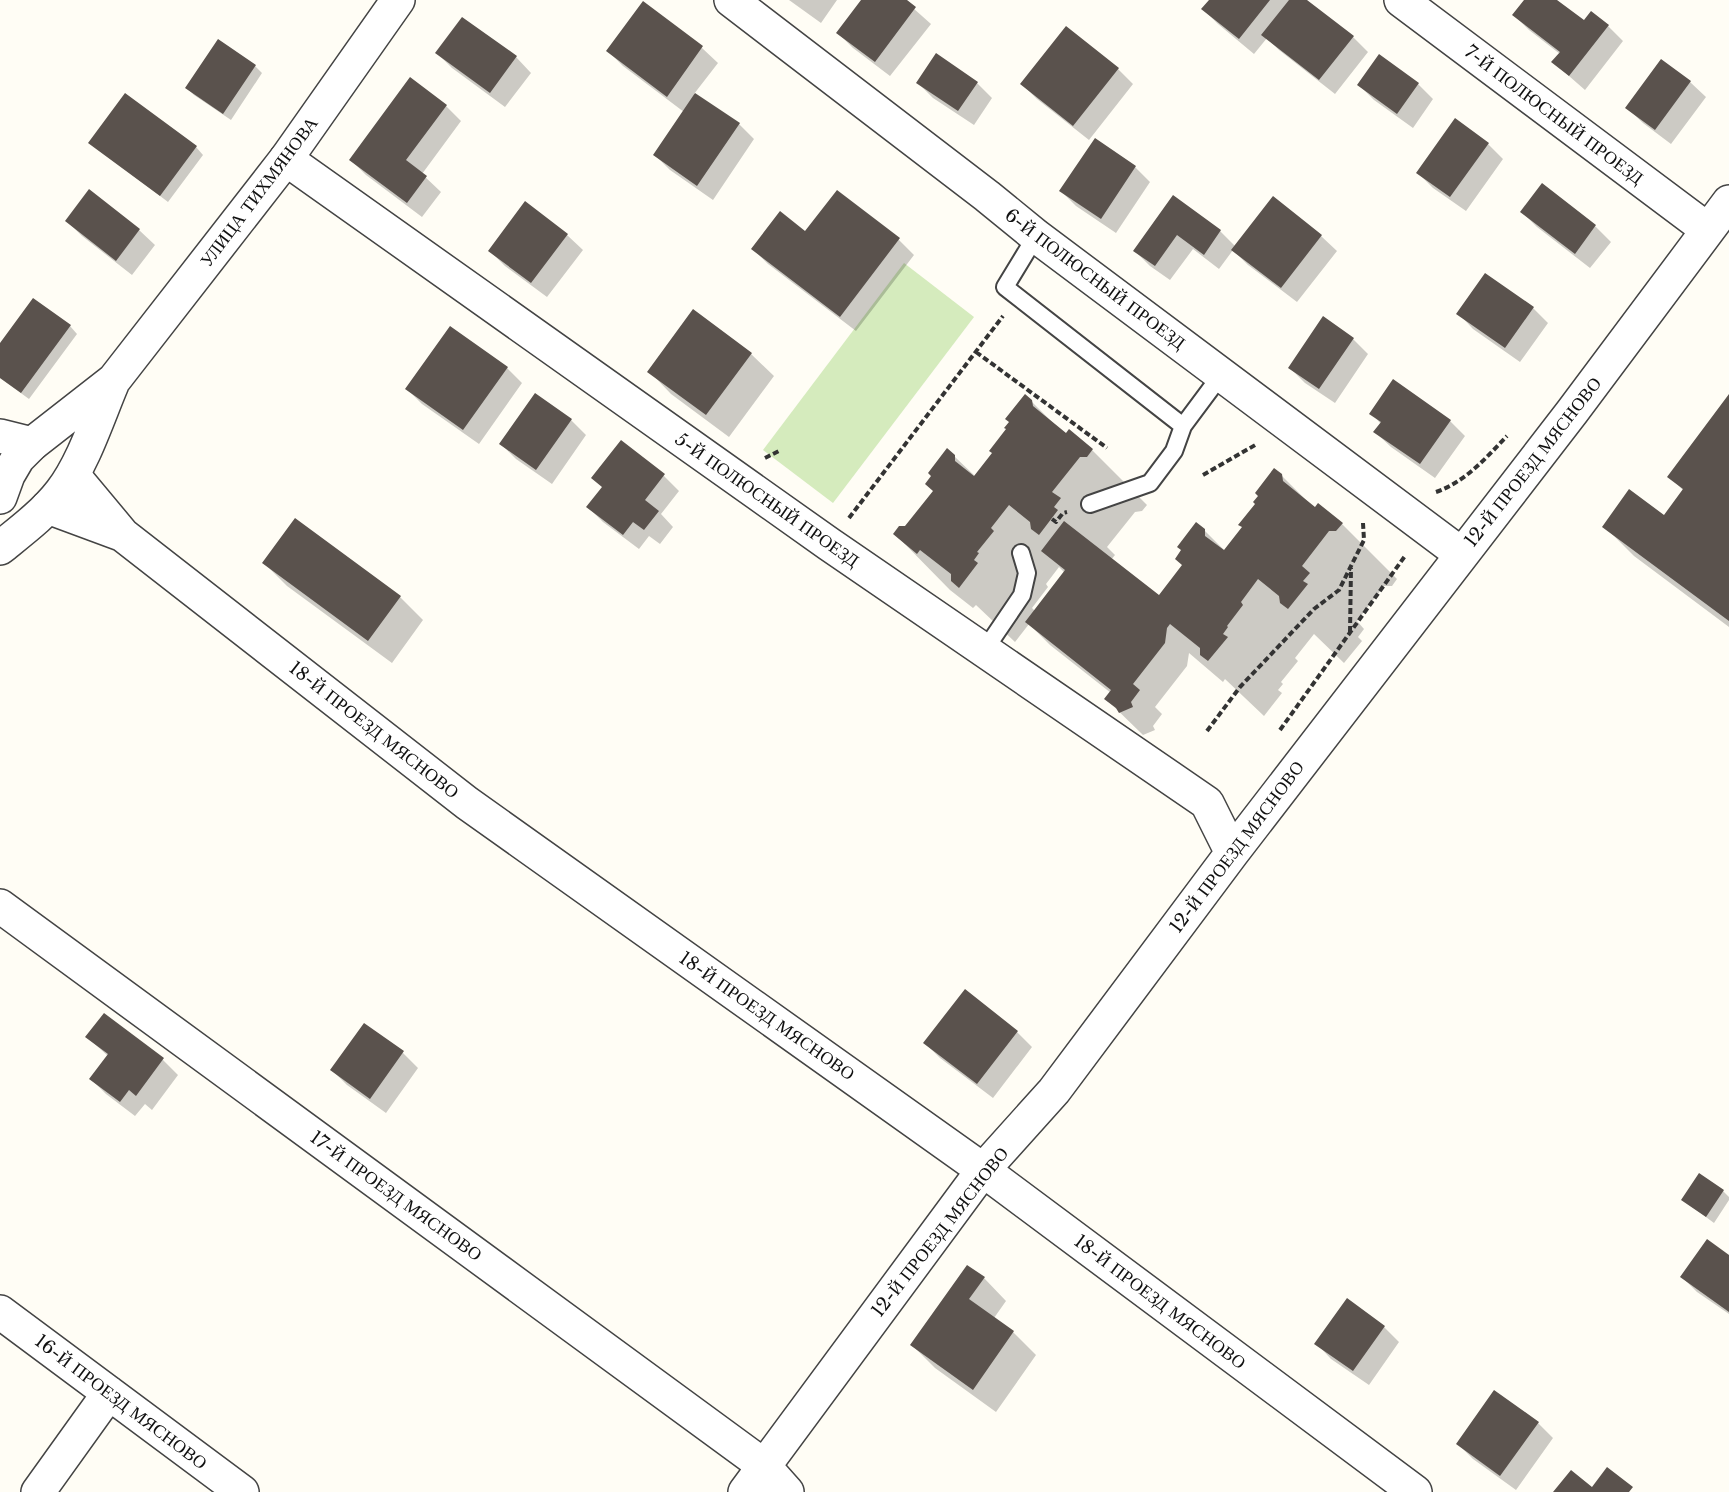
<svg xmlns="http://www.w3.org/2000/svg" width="1729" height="1492" font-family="'Libre Baskerville',serif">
<rect width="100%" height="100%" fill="#fffdf5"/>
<!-- green -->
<path fill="#d5ebbd" d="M904,263L974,317L833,503L763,450Z"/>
<!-- shadow -->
<path fill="#0003" fill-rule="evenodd" d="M789,0H837L821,23Z
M863,0H904L931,24L890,76L853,48L838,33Z
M1211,0H1305L1353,37L1368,52L1335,94L1279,50L1267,38L1254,54L1218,24L1203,9Z
M1526,0H1555L1584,22L1608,26L1623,41L1585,90L1553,62L1560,54L1529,30L1514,15Z
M643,3L702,48L718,63L694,94L739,124L754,139L713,200L670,170L655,155L684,112L623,66L608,51Z
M437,53L516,57L531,73L505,107L452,68Z
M1662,61L1690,82L1706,97L1671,144L1643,123L1627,108Z
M255,66L262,73L231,120L194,95L187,88Z
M1118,69L1133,84L1089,140L1037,99L1022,84Z
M918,83H977L992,98L974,125L933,98Z
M1418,84L1433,99L1413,128L1374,100L1359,85Z
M446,106L461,121L422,174L441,192L422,217L366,175L351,160Z
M90,143L196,147L203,155L168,202Z
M1488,144L1503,159L1466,211L1433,188L1418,173Z
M1135,167L1150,182L1116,233L1076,206L1061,191Z
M1543,185L1596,227L1611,242L1590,268L1537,227L1522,212Z
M89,192L139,230L155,245L132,275L82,236L67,221Z
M837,192L899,240L914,255L856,331L768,264L753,249L805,233Z
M1174,197L1220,231L1235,246L1273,198L1321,236L1337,251L1297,302L1248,265L1233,250L1219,269L1193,249L1170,280L1150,266L1135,251Z
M525,203L567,235L583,250L547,297L505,266L490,251Z
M1533,308L1548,323L1520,362L1473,329L1458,313Z
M70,326L77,334L29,399L0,378V345Z
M1353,339L1368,354L1335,403L1305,383L1290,368Z
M751,354L774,376L729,437L671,394L649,371Z
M507,368L522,383L479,444L422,404L407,389Z
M1729,396V627L1634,556L1604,526L1665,517L1684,491L1669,476Z
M1031,401L1060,430L1092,450L1147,505L1142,511L1135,512L1107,547L1115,555L1111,560L1159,597L1184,566L1204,530L1225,551L1281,475L1315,509L1342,524L1397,579L1392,586H1384L1357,621L1364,629L1358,637L1362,641L1344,663L1314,634L1295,658L1298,661L1281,682L1283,684L1278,690L1282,693L1264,716L1225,679L1223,682L1189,653L1187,666L1155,707L1162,714L1153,726L1155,730L1143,735L1106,699L1111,693L1050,645L1029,624L1015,642L976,605L973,608L950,590L895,534L906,527L934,491L954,456L976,477ZM1059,567L1065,573L1035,611L1032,608L1048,587L1046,584Z
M1371,413L1450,421L1465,436L1435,478L1391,447L1375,432L1381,424Z
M571,420L586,435L552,484L516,459L501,444Z
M621,442L664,476L679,491L661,514L673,527L660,544L649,536L639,549L603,522L588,507L603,488Z
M295,520L400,597L423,620L392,663L287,586L264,563Z
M104,1015L163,1060L178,1075L152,1110L145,1104L135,1116L106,1094L91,1079L108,1056L87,1037Z
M364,1025L403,1053L418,1068L386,1113L347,1085L332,1070Z
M1017,1032L1032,1047L993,1098L940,1058L925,1043Z
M1723,1191L1729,1197V1200L1714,1223L1683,1200Z
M1729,1257V1314L1697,1292L1682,1277Z
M984,1278L1006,1301L994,1318L1013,1332L1036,1355L996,1412L935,1368L912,1345Z
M1384,1327L1399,1342L1369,1385L1331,1359L1316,1343Z
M1538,1423L1553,1438L1516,1490L1473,1459L1458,1444Z"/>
<!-- building -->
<path fill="#5a524d" d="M861,0H907L916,7L875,62L836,33Z
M1209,0H1270L1239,39L1201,9Z
M1289,0H1307L1354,36L1319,80L1261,35Z
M1524,0H1557L1584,20L1591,11L1609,25L1569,76L1551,62L1560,52L1512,15Z
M643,1L703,46L667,97L606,51Z
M462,17L517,56L490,93L435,53Z
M1066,26L1119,68L1073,126L1020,84Z
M218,39L256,65L223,114L185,88Z
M936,53L978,82L958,111L916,83Z
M1379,54L1419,83L1397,114L1357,85Z
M1661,59L1691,81L1655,130L1625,108Z
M410,77L447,105L406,160L427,176L407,203L349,160Z
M125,93L197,146L160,196L88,143Z
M695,93L740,123L697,186L653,155Z
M1455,118L1489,143L1450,197L1416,173Z
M1095,138L1136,166L1101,219L1059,191Z
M1542,183L1596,225L1575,254L1520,212Z
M89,189L140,229L116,261L65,221Z
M837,190L900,238L840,317L751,249L780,211L805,231Z
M1173,195L1221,230L1204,255L1177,235L1155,266L1133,251Z
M1273,196L1322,235L1281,288L1231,250Z
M525,201L568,234L531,283L488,251Z
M1485,273L1534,307L1505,348L1456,314Z
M33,298L71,325L21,393L0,378V343Z
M693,309L752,353L706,415L647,372Z
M1323,316L1354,338L1319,389L1288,368Z
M450,326L508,367L463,430L405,389Z
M1393,379L1451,420L1420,464L1373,432L1381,422L1369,414Z
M535,393L572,419L536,470L499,444Z
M1025,394L1032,400L1033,406L1066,433L1069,429L1093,449L1087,457H1080L1052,492L1061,498L1054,507L1058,510L1039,535L1031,529L1030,522L1009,505L991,528L994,531L977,552L979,553L974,560L978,563L959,588L951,581V574L920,550L917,554L893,534L899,526H905L933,491L925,484L931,476L928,473L947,448L955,455V461L974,476L992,453L989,451L1006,429L1004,428L1009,422L1005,419Z
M1729,394V621L1602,527L1629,489L1664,515L1683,489L1667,477Z
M621,440L665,474L645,500L659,511L644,530L633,522L623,535L586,507L602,487L591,478Z
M1274,468L1282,474L1283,481L1315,507L1318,503L1343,523L1336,531H1329L1302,566L1310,573L1303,581L1308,584L1288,609L1280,603L1279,596L1258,579L1241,602L1243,605L1227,626L1228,627L1223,634L1228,637L1208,661L1200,655V648L1170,624L1167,628L1165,643L1133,684L1140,690L1131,702L1133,707L1119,713L1116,708L1104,699L1111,690L1025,622L1065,570L1041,551L1064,521L1159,595L1182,565L1175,559L1181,550L1177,547L1196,522L1205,529V536L1224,550L1242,527L1238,525L1255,504L1253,502L1258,496L1255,493Z
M295,518L401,596L368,641L262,563Z
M965,989L1018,1031L977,1084L923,1043Z
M104,1013L164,1058L136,1096L129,1090L120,1102L89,1079L108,1054L85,1037Z
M364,1023L404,1051L370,1099L330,1070Z
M1699,1173L1724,1190L1706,1217L1681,1200Z
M1707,1239L1729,1255V1312L1680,1277Z
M967,1265L985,1277L969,1299L1014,1331L973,1390L910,1345Z
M1347,1298L1385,1326L1353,1371L1314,1344Z
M1494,1390L1539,1422L1500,1476L1456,1444Z
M1607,1467L1633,1487L1629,1492H1553L1571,1470L1592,1487Z"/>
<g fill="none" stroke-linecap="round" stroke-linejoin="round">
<defs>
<path id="service" d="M1036,236L1005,287L1183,426
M1090,504L1150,483L1174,451L1183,426L1221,375
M984,651L1022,595L1027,573L1021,553"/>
<path id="minor" d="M731,0L987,196L1036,236L1461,554
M1401,0L1708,230
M286,159L829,544L1207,803L1232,853
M0,436L32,444
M73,475L123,535L467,803L983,1170L1415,1492
M48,507L121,534
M0,906L763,1465L787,1492
M0,1312L242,1492
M38,1492L109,1393
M745,1492L983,1170L1054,1091L1232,853L1572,412L1729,202"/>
<path id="tertiary" d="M0,497L8,475L18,458L32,444L114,380L286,159L398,0
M0,548C21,531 44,514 61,492C83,464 98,417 112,384"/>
</defs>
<!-- service casing -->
<use href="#service" stroke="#444" stroke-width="20"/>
<!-- minor casing -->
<use href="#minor" stroke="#444" stroke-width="36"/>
<!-- tertiary casing -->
<use href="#tertiary" stroke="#444" stroke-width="36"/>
<!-- path -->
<path stroke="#333" stroke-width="4" stroke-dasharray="6 3" stroke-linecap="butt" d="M976,352L1107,448
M765,458L781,450
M1203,475L1257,444
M1436,492C1465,482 1486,458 1507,436
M849,518L1003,316
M1052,519L1056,522L1063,513L1067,512
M1350,632L1351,568
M1280,730L1405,556
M1207,731L1240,687L1314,609L1339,590L1364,540L1363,523"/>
<!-- service -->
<use href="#service" stroke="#fff" stroke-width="16"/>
<!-- minor -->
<use href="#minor" stroke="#fff" stroke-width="33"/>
<!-- tertiary -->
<use href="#tertiary" stroke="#fff" stroke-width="33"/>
</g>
<g text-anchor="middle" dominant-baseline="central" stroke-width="6" stroke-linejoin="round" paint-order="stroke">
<!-- street labels -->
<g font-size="18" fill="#111" stroke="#fff">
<text transform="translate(1554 115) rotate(37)">7-Й ПОЛЮСНЫЙ ПРОЕЗД</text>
<text transform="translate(259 192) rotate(-53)">УЛИЦА ТИХМЯНОВА</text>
<text transform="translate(1095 279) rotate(37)">6-Й ПОЛЮСНЫЙ ПРОЕЗД</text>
<text transform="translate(1533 462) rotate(-52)">12-Й ПРОЕЗД МЯСНОВО</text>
<text transform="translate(767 500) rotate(35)">5-Й ПОЛЮСНЫЙ ПРОЕЗД</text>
<text transform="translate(374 730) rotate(38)">18-Й ПРОЕЗД МЯСНОВО</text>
<text transform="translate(1237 847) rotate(-53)">12-Й ПРОЕЗД МЯСНОВО</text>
<text transform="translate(767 1016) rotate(35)">18-Й ПРОЕЗД МЯСНОВО</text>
<text transform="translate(396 1196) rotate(36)">17-Й ПРОЕЗД МЯСНОВО</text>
<text transform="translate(940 1232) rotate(-52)">12-Й ПРОЕЗД МЯСНОВО</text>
<text transform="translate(1160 1302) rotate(37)">18-Й ПРОЕЗД МЯСНОВО</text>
<text transform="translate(121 1402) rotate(37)">16-Й ПРОЕЗД МЯСНОВО</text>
</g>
</g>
</svg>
